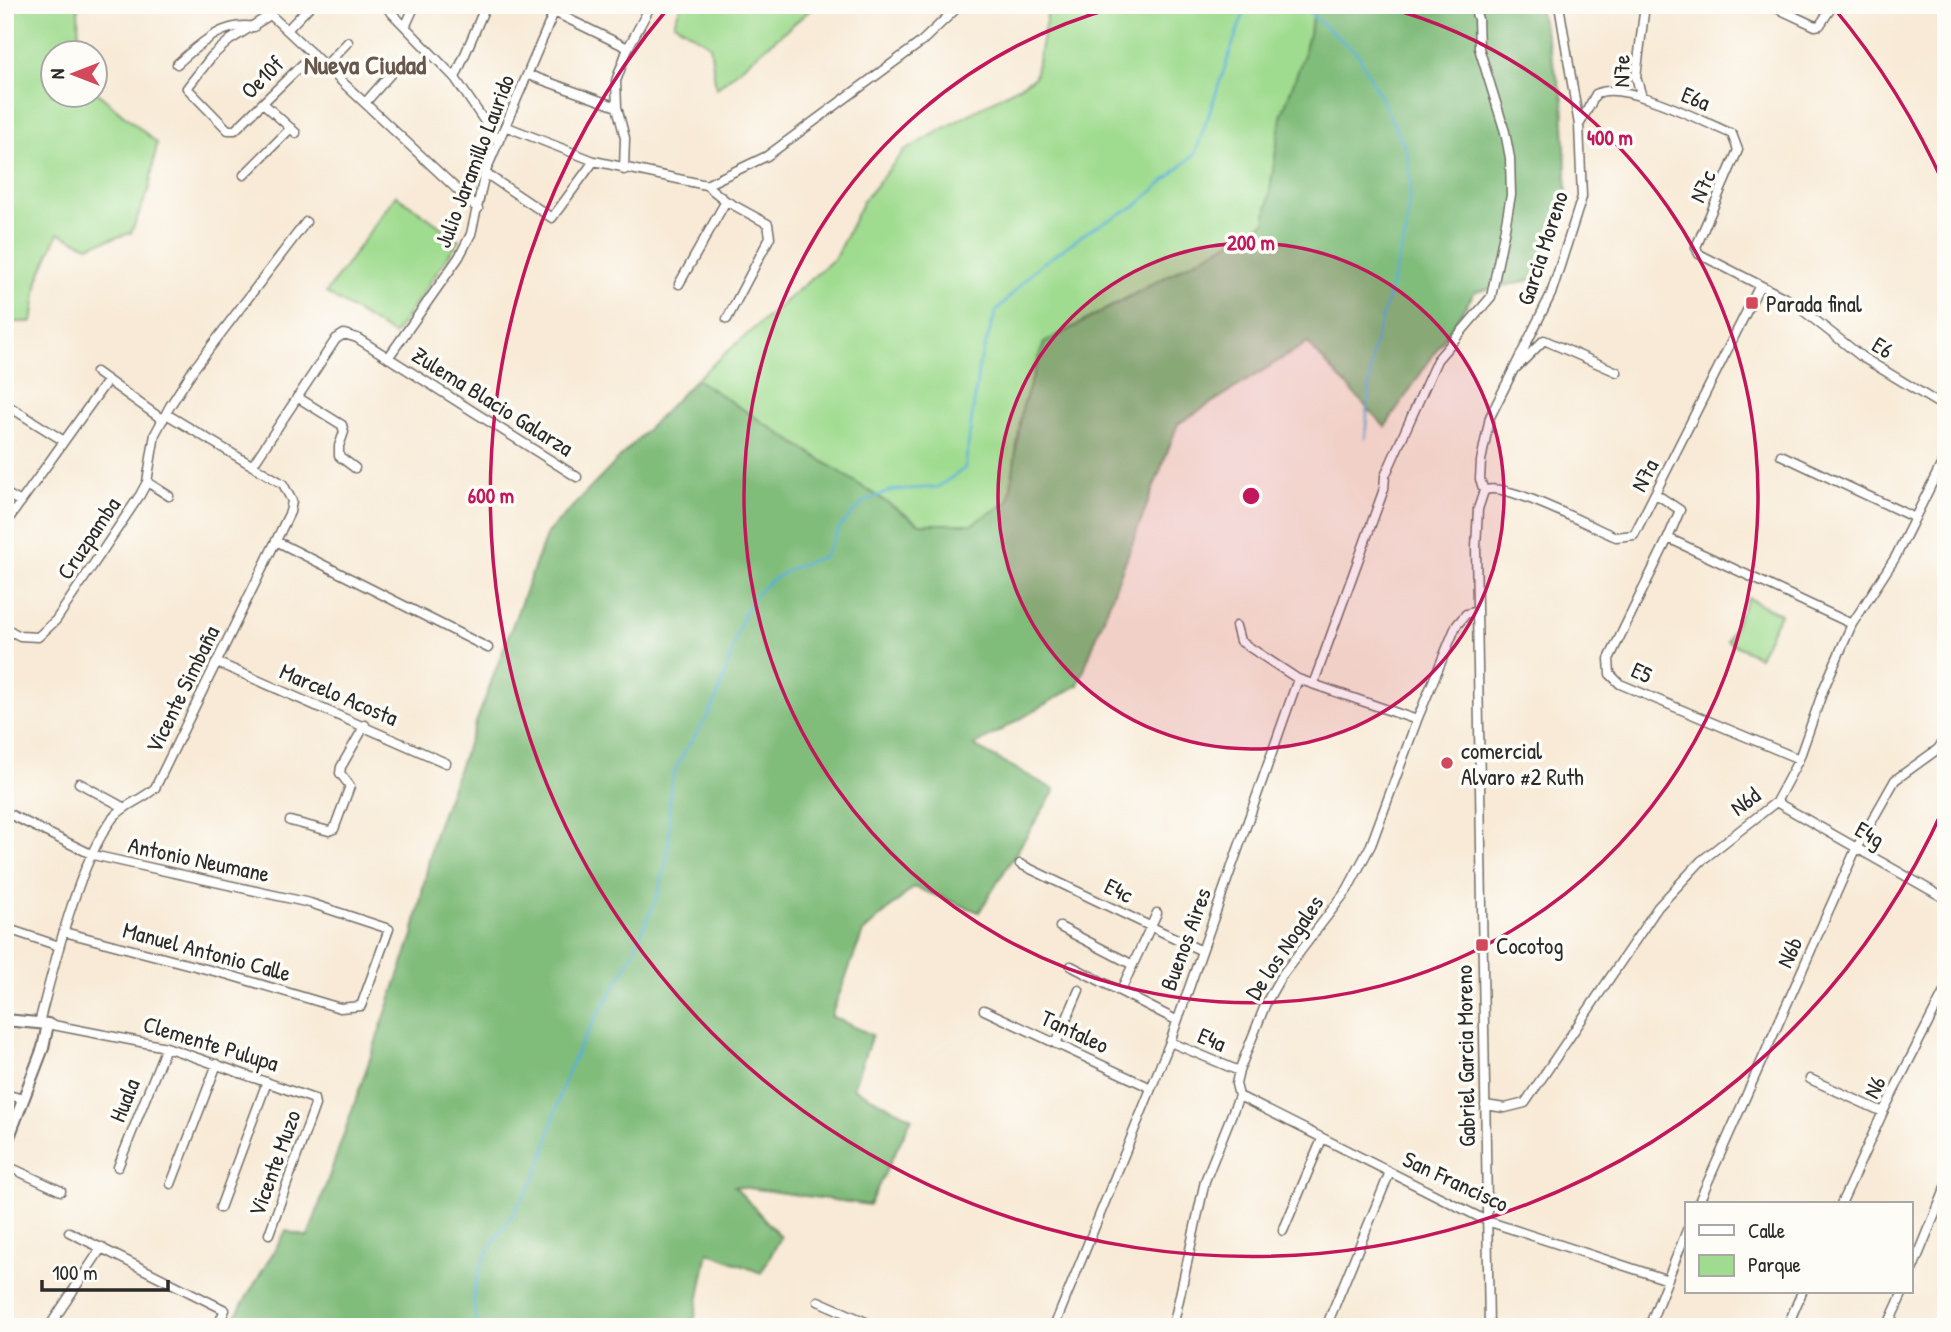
<svg xmlns="http://www.w3.org/2000/svg" width="1951" height="1332" font-family="'Patrick Hand',sans-serif">
<rect width="100%" height="100%" fill="#fdfcf7"/>
<filter id="ink" filterUnits="userSpaceOnUse"><feTurbulence type="fractalNoise" baseFrequency=".0143" numOctaves="2"/><feDisplacementMap in="SourceGraphic" scale="14" xChannelSelector="R" yChannelSelector="G"/><feConvolveMatrix kernelMatrix="1 2 1 2 8 2 1 2 1" color-interpolation-filters="sRGB"/></filter>
<filter id="wash" filterUnits="userSpaceOnUse"><feTurbulence type="fractalNoise" baseFrequency=".00686" numOctaves="4" result="noise"/><feDisplacementMap in="SourceGraphic" scale="28" xChannelSelector="R" yChannelSelector="G"/><feGaussianBlur stdDeviation="1.57" result="paint"/><feColorMatrix in="noise" values="0 0 0 0 0 0 0 0 0 0 0 0 0 0 0 0 0 1.4 0 .05"/><feComposite in="paint" operator="in"/></filter>
<g filter="url(#wash)">
<rect width="100%" height="100%" fill="#f8ead6"/>
<!-- green -->
<path fill="#a0dc90" stroke="#66845e" stroke-width="2" d="M5,5H78L79,52H52V94H94L95,91L157,143L149,189L131,233L88,246L58,233L38,280L32,322H5Z
M681,5H816L716,89L710,45L674,23Z
M1049,5H1316L1265,223L1044,343L1022,409L1009,502L972,524H920L696,379L835,258L863,201L904,151L1035,77Z
M396,195L459,240L394,335L326,293Z
M1748,598L1780,614L1759,657L1727,641Z"/>
<!-- forest -->
<path fill="#80bc7a" stroke="#567452" stroke-width="2" d="M1316,5H1538L1563,99L1567,196L1536,279L1475,292L1385,427L1307,343L1178,424L1078,685L974,746L1055,790L979,912L914,887L863,932L831,1016L872,1035L853,1088L912,1118L869,1205L734,1186L781,1237L761,1273L708,1252L693,1327H229L286,1231L308,1237L413,935L435,832L547,533L696,379L920,524H972L1009,501L1022,409L1044,343L1265,223L1281,117L1304,54Z"/>
<g fill="none" stroke-linecap="round" stroke-linejoin="round">
<!-- stream -->
<path stroke="#59b1d6" stroke-width="2.5" d="M1300,5L1359,55L1406,149L1411,181L1406,233L1372,354L1365,439
M478,1327C458,1268 509,1229 533,1181C549,1150 553,1112 565,1080C579,1041 603,1008 623,973C632,956 639,938 647,920C660,893 668,864 669,834C669,814 668,795 673,776C681,752 698,734 710,712C748,636 723,585 824,557L840,527L865,501L893,490L938,487L965,468L979,365L996,312L1036,268L1093,228L1136,206L1195,154L1243,15L1252,5"/>
</g>
</g>
<g filter="url(#ink)">
<g fill="none" stroke-linecap="round" stroke-linejoin="round">
<defs>
<path id="street" d="M260,5L478,209
M384,5L455,78L498,141
M1770,5L1815,26L1820,25L1833,5
M554,12L628,48
M270,15L230,40L212,56L187,88L228,130H235L313,54
M406,25L415,5
M287,30L311,5
M177,64C199,45 223,21 254,27
M325,66L348,42
M529,75L617,107
M455,78L486,5
M1642,97L1636,77L1645,5
M263,103L296,133
M365,103L394,70
M1579,125L1596,94C1621,79 1704,122 1732,134L1738,150L1696,247L1699,254L1791,301L1862,357L1946,408
M505,126L594,161L706,185L726,201L768,224L770,237L727,319
M624,170L625,138L617,107L616,81L628,48L651,5
M485,173L552,218L594,161
M244,175L291,128
M706,185L767,156L920,43L960,5
M679,284L726,201
M388,358L459,257L471,234L485,173L557,5
M1517,367L1544,340L1617,372
M96,372L163,420
M297,397L342,425L344,432L339,446V456L355,468
M5,404L64,441
M1781,455L1915,518
M252,466L336,339L344,334L357,338L577,477
M147,482L169,496
M1484,491L1478,509L1476,547L1489,1327
M1484,491L1480,479L1481,461L1490,417L1551,294L1582,197L1579,125L1559,5
M1484,491C1502,479 1593,528 1616,537L1634,535L1759,287
M5,493L21,502
M1656,494L1680,510L1668,538L1852,624
M5,524L107,381
M1668,538L1609,659L1610,674L1620,684L1799,759
M278,542L488,648
M1236,626L1240,641L1298,679
M5,628L20,636L38,637L56,620L140,495L147,482L155,434L170,406L193,370L306,222
M5,641L11,631
M216,662L446,763
M1314,682L1384,489L1385,476L1437,360L1491,297L1505,228L1511,195L1510,158L1505,132L1479,48L1478,19L1473,5
M79,783L123,807
M1776,802L1946,899
M5,812L93,855L310,903L389,929L361,1006L340,1008L229,975L64,932
M290,821L329,831L334,829L350,786L340,773L341,767L365,725
M1020,864L1202,951
M1060,927L1133,965
M5,928L59,946
M1071,966L1176,1020
M1121,990L1157,913
M984,1010L1149,1087
M39,1023C54,966 77,866 112,819C124,804 141,801 155,788L290,512L292,501L283,484L168,415
M48,1024L166,1047L314,1099L315,1105L269,1234
M1170,1042L1239,1071
M1056,1044L1079,990
M1810,1079L1883,1112
M5,1094L23,1099
M1239,1096L1487,1221L1665,1279
M1485,1105L1505,1108L1525,1103L1658,907L1701,861L1776,802L1799,759L1824,688L1852,624L1895,558L1946,455
M5,1165L61,1191
M118,1167L166,1047
M171,1184L217,1064
M1698,1204L1856,849L1895,780L1938,749L1946,737
M1841,1204L1883,1112L1946,988
M220,1208L267,1082
M1283,1231L1322,1139
M69,1232L225,1310L217,1327
M1911,1273L1946,1187
M818,1301L877,1327
M49,1327L102,1247
M1054,1327L1170,1042L1298,679L1417,720
M1173,1327L1205,1181L1239,1096L1236,1084L1239,1071L1266,1003L1280,978L1347,890L1371,845L1417,720L1456,626L1466,614L1477,611
M1326,1327L1390,1172
M1649,1327L1687,1230
M1787,1327L1802,1292
M1887,1327L1903,1292"/>
<path id="secondary" d="M5,1020L48,1024L43,1048L5,1147"/>
</defs>
<!-- street casing -->
<use href="#street" stroke="#736e67" stroke-width="11"/>
<!-- secondary casing -->
<use href="#secondary" stroke="#736e67" stroke-width="14"/>
<!-- street -->
<use href="#street" stroke="#fff" stroke-width="8"/>
<!-- secondary -->
<use href="#secondary" stroke="#fff" stroke-width="10"/>
</g>
</g>
<!-- distance rings -->
<circle cx="1251" cy="496" r="253" fill="#c2185b" fill-opacity=".12"/>
<g fill="none" stroke="#c2185b" stroke-width="3.5">
<circle cx="1251" cy="496" r="253"/>
<path d="M1382 6A507 507 0 1 1 1120 6"/>
<path d="M1945 805A760 760 0 1 1 669 7M1833 7A760 760 0 0 1 1945 187"/>
</g>
<!-- markers -->
<g fill="#d1495b" stroke="#fdfcf7" stroke-width="2.5">
<rect x="1745" y="296" width="14" height="14" rx="3.5"/>
<circle cx="1447" cy="763" r="7"/>
<rect x="1475" y="938" width="14" height="14" rx="3.5"/>
</g>
<g text-anchor="middle" dominant-baseline="central" stroke-width="7" stroke-linejoin="round" paint-order="stroke">
<!-- street labels -->
<g font-size="23" fill="#2b2b2b" stroke="#fdfcf7">
<text transform="translate(1621 71) rotate(-89)">N7e</text>
<text transform="translate(262 77) rotate(-45)">Oe10f</text>
<text transform="translate(1696 98) rotate(22)">E6a</text>
<text transform="translate(474 161) rotate(-69)">Julio Jaramillo Laurido</text>
<text transform="translate(1702 186) rotate(-66)">N7c</text>
<text transform="translate(1542 248) rotate(-72)">Garcia Moreno</text>
<text transform="translate(1883 347) rotate(32)">E6</text>
<text transform="translate(493 401) rotate(32)">Zulema Blacio Galarza</text>
<text transform="translate(1644 475) rotate(-63)">N7a</text>
<text transform="translate(88 538) rotate(-56)">Cruzpamba</text>
<text transform="translate(1642 672) rotate(25)">E5</text>
<text transform="translate(182 689) rotate(-64)">Vicente Simbaña</text>
<text transform="translate(339 694) rotate(23)">Marcelo Acosta</text>
<text transform="translate(1745 801) rotate(-37)">N6d</text>
<text transform="translate(1870 834) rotate(30)">E4g</text>
<text transform="translate(199 859) rotate(12)">Antonio Neumane</text>
<text transform="translate(1119 890) rotate(26)">E4c</text>
<text transform="translate(1185 939) rotate(-70)">Buenos Aires</text>
<text transform="translate(1284 947) rotate(-56)">De los Nogales</text>
<text transform="translate(207 951) rotate(15)">Manuel Antonio Calle</text>
<text transform="translate(1789 952) rotate(-66)">N6b</text>
<text transform="translate(1075 1031) rotate(25)">Tantaleo</text>
<text transform="translate(1212 1039) rotate(23)">E4a</text>
<text transform="translate(211 1043) rotate(17)">Clemente Pulupa</text>
<text transform="translate(1465 1056) rotate(-91)">Gabriel Garcia Moreno</text>
<text transform="translate(1874 1087) rotate(-64)">N6</text>
<text transform="translate(124 1100) rotate(-68)">Huala</text>
<text transform="translate(274 1163) rotate(-70)">Vicente Muzo</text>
<text transform="translate(1456 1181) rotate(25)">San Francisco</text>
</g>
<!-- poi labels -->
<g font-size="23" fill="#2b2b2b" stroke="#fdfcf7" text-anchor="start">
<text x="1766" y="303">Parada final</text>
<text x="1461" y="750">comercial<tspan x="1461" dy="26">Alvaro #2 Ruth</tspan></text>
<text x="1496" y="945">Cocotog</text>
</g>
<!-- quarter labels -->
<g font-size="26" font-weight="bold" fill="#68574d" stroke="#fdfcf7">
<text x="365" y="64">Nueva Ciudad</text>
</g>
</g>
<circle cx="1251" cy="496" r="10" fill="#c2185b" stroke="#fdfcf7" stroke-width="3.5"/>
<g font-size="21" text-anchor="middle" font-weight="bold" fill="#c2185b" stroke="#fdfcf7" stroke-width="7" stroke-linejoin="round" paint-order="stroke">
<text x="1610" y="145">400 m</text>
<text x="1251" y="250">200 m</text>
<text x="491" y="503">600 m</text>
</g>
<!-- margin -->
<rect width="1951" height="1332" fill="none" stroke="#fdfcf7" stroke-width="28"/>
<!-- legend -->
<rect x="1685" y="1202" width="228" height="91" fill="#fdfcf7" stroke="#a9a8a5" stroke-width="2"/>
<rect x="1699" y="1225" width="35" height="10" fill="#ffffff" stroke="#a9a8a5" stroke-width="2"/>
<text x="1748" y="1238" font-size="21" fill="#2b2b2b">Calle</text>
<rect x="1699" y="1255" width="35" height="21" fill="#a0dc90" stroke="#a9a8a5" stroke-width="2"/>
<text x="1748" y="1272" font-size="21" fill="#2b2b2b">Parque</text>
<!-- north arrow -->
<g transform="translate(74 74) rotate(270)"><circle r="33" fill="#fdfcf7" stroke="#a9a8a5" stroke-width="2"/>
<path d="M0-5L12 26L0 18L-12 26Z" fill="#d1495b"/>
<text y="-10" font-size="19" font-weight="bold" text-anchor="middle" fill="#2b2b2b">N</text>
</g>
<!-- scale -->
<path d="M42 1280v10h126v-10" fill="none" stroke="#2b2b2b" stroke-width="3.5"/>
<text x="52" y="1280" font-size="21" fill="#2b2b2b" stroke="#fdfcf7" stroke-width="5" paint-order="stroke">100 m</text>
</svg>
